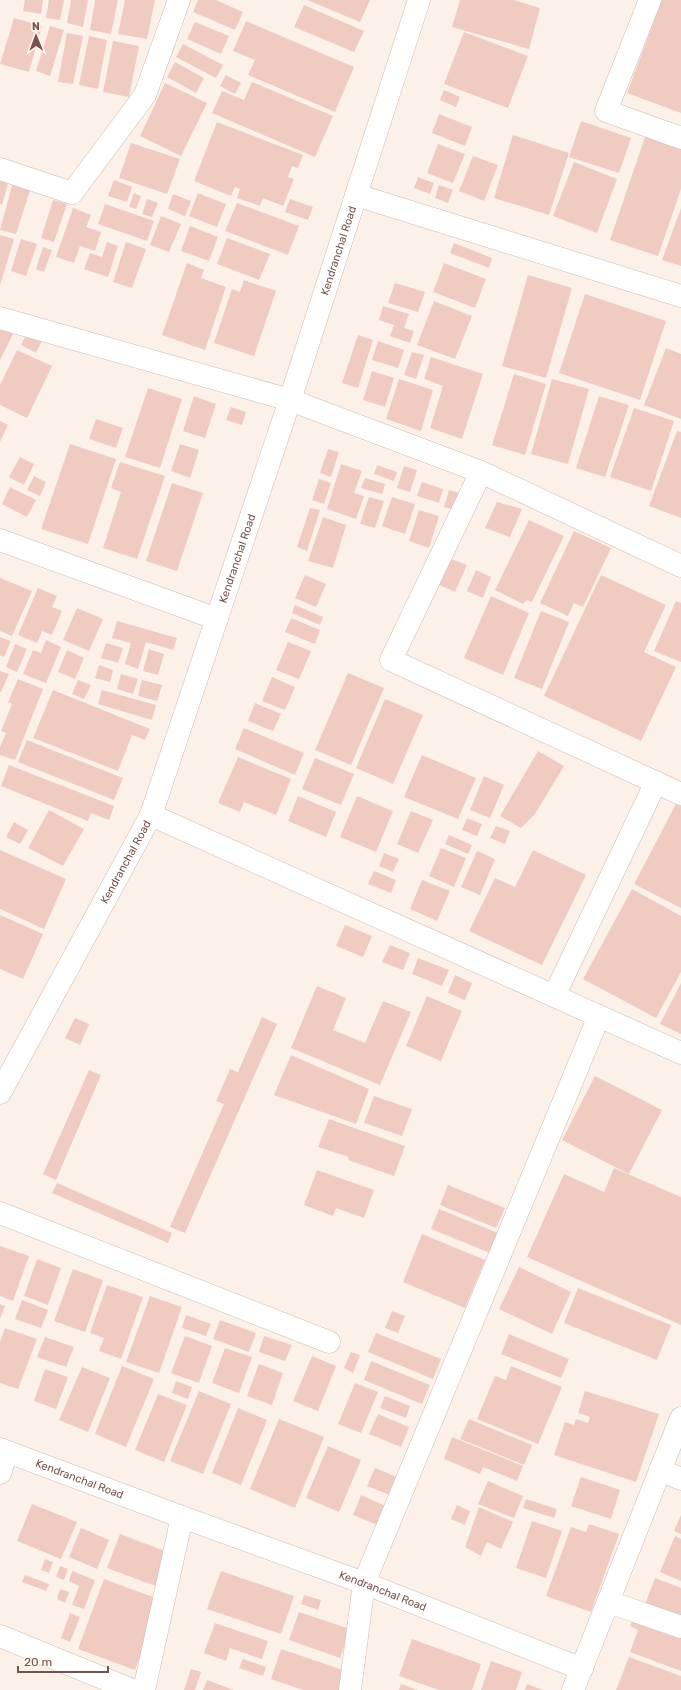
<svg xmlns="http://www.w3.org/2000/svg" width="681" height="1690" font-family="Rubik,sans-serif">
<rect width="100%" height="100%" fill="#fcf1e9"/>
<!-- building -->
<path fill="#f0cbc2" d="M25,0H43L41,14L23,11Z
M49,0H64L60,20L46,18Z
M71,0H88L83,27L67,23Z
M95,0H118L111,34L90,30Z
M125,0H155L147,39L118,34Z
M198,0H216L243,12L235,30L193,12Z
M307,0H370L360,22Z
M460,0H514L540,8L529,49L452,27Z
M662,0H681V113L627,93Z
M304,5L364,31L354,52L294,27Z
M14,18L42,26L29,72L0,64Z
M246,21L354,67L335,112L248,75L255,60L233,51Z
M195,22L229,36L221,54L187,39Z
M50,26L64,30L50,76L36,71Z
M464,32L528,56L508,108L444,84Z
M67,33L83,36L73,84L58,82Z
M89,36L107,40L98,89L79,85Z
M113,41L139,46L129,97L103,92Z
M183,44L223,65L216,78L176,57Z
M175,62L204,78L196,93L167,77Z
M226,75L241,83L235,94L220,86Z
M252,82L333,116L315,157L212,113L222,91L244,100Z
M165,83L207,103L181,156L140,136Z
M444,90L460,97L456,107L440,100Z
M439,114L472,127L465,146L432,133Z
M581,121L631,138L619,173L569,157Z
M217,122L303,155L298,168L292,166L288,177L294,179L283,206L263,198L260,206L237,198L240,189L235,187L231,196L194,181Z
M646,134L681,146V189L658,256L610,240Z
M513,135L569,153L549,215L494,198Z
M131,143L180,159L167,194L119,178Z
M438,144L465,154L453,183L427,173Z
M473,156L498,165L484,201L459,191Z
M574,162L617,179L597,233L553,216Z
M418,177L434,183L430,194L414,188Z
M0,178L9,180L2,205L0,204Z
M114,180L132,187L127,202L108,196Z
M13,182L31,187L16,234L0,230Z
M439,185L453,190L448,203L435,198Z
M134,193L141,196L136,209L129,207Z
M198,193L226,204L217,227L189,216Z
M173,194L191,201L185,216L168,209Z
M147,199L158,203L152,217L142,214Z
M290,199L313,207L308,220L285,212Z
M53,200L67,204L54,242L41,238Z
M237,203L299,226L288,255L225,231Z
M105,204L154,221L147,241L98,224Z
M73,208L91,215L86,227L101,232L95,251L80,246L74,263L56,257Z
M681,208V266L662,260Z
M161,216L181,224L169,252L150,245Z
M190,226L218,237L209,261L181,251Z
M0,235L14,239L0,285Z
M227,238L270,254L259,280L217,264Z
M21,239L37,244L26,276L11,271Z
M107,242L118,246L108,277L84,269L90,253L102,257Z
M126,242L146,249L132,288L113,282Z
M454,243L492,258L489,268L450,253Z
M43,247L52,250L44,272L36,269Z
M187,263L204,270L201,278L226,287L205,350L162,335Z
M444,263L486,279L475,308L433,292Z
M528,275L572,288L546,378L502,366Z
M244,280L276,291L254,356L214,343L232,289L240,292Z
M395,283L425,292L418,312L388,303Z
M585,294L666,321L640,400L559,373Z
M434,301L472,316L455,359L417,345Z
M383,306L409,314L404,328L414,331L410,343L390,336L394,325L379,320Z
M0,327L13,334L0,360Z
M27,333L42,341L36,353L21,345Z
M358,335L373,340L358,388L342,383Z
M378,341L404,350L398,368L372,360Z
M666,348L681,354V419L644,405Z
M17,350L52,366L27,418L0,405V385Z
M412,352L424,355L416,379L404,375Z
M431,357L483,374L462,439L430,428L443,386L424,379Z
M372,371L394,378L385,407L363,400Z
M514,374L546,384L525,455L492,445Z
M399,379L433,390L421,431L386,419Z
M552,379L589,389L568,464L531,454Z
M148,388L182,399L160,468L125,457Z
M194,396L216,404L205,438L183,431Z
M599,396L629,405L605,477L576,468Z
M231,407L246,412L242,425L226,420Z
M634,408L674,421L651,491L610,477Z
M96,419L123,428L116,448L89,439Z
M0,421L8,425L0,442Z
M677,431L681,432V518L649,506Z
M70,444L116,459L88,544L41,529Z
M180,444L199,450L190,478L171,471Z
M328,449L339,452L331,477L320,473Z
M20,457L34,464L24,485L9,477Z
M120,462L165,476L137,559L103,548L121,492L111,488Z
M341,464L362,471L354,493L364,496L356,519L327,509Z
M377,465L397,472L394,481L374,474Z
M404,466L417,470L410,492L397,488Z
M34,476L46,482L40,496L27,490Z
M365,478L385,484L382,494L361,488Z
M319,479L331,483L324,504L312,500Z
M422,482L443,489L439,503L417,496Z
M172,483L203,493L177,571L146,561Z
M10,487L36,500L27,517L2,504Z
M449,490L459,493L454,510L444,507Z
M369,497L384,501L375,528L360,524Z
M392,497L415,504L405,534L382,526Z
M497,502L522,509L510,537L485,528Z
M310,508L320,510L307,551L297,547Z
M419,510L439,516L429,548L409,541Z
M323,517L346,525L333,568L308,561Z
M529,520L564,536L532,602L527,600L523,604L495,590Z
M574,531L611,548L583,607L574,603L568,616L540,603Z
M446,557L467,565L455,592L435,583Z
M476,570L491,577L483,598L467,591Z
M305,575L326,584L316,607L295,598Z
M601,575L666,605L644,652L676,667L641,741L544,696Z
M0,578L32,591L12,636L0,631Z
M38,588L57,596L52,607L62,611L52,635L42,631L37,643L18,635Z
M491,596L529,613L503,675L464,658Z
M676,601L681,603V662L654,651Z
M295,605L323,617L320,625L292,613Z
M77,608L103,619L89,651L63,640Z
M541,611L569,622L542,689L514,678Z
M291,618L320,630L315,644L285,632Z
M117,621L177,638L173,650L146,642L138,669L125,664L131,643L112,638Z
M0,637L11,641L4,657L0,655Z
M46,640L61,647L46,683L23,674L33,650L41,653Z
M288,642L311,651L299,679L276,670Z
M106,643L123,648L118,663L101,658Z
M15,644L27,649L17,672L6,667Z
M149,649L164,654L158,675L143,671Z
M67,650L84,658L75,679L58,672Z
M99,665L113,670L110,682L95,678Z
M0,671L9,674L1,692H0Z
M348,673L384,688L351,765L315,750Z
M121,674L138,679L133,694L117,689Z
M272,677L295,687L285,710L262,701Z
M18,679L43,689L15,760L0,755V747L6,733L1,731L12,704L8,702Z
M78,680L91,685L84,699L72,694Z
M142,680L162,685L157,701L138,696Z
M53,690L150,729L145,740L132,735L118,771L33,738Z
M102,690L156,705L152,720L98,704Z
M385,699L423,715L393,784L356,768Z
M255,703L281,714L273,731L248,721Z
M244,728L304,753L295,775L235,749Z
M27,740L123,778L114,800L18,762Z
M538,751L564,766L535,814L521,828L500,816Z
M422,755L476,778L458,819L404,797Z
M238,757L291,779L276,815L244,802L240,812L218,803Z
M315,758L354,774L341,805L302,789Z
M9,765L114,806L109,820L91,813L88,821L1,786Z
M484,776L504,785L490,818L470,810Z
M298,796L336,812L326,837L288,821Z
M357,796L393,811L376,852L340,837Z
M676,804L681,806V908L634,884Z
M49,810L84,829L63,866L28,848Z
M411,811L433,820L418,853L397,844Z
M467,818L482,824L477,836L462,830Z
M14,822L28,830L20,844L6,837Z
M496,826L510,831L505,844L490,838Z
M449,835L472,845L468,854L445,844Z
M441,848L466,858L454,887L429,876Z
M0,850L66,879L44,929L0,909Z
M533,850L586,875L542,965L469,931L495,878L515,887Z
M477,851L495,859L480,895L461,887Z
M384,853L399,859L393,872L379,866Z
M374,871L396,880L391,893L368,884Z
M422,880L450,891L437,921L410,909Z
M632,889L681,916V972L656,1018L583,979Z
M0,915L43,934L23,979L0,969Z
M345,925L372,936L363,957L336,946Z
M390,945L410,953L403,970L382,962Z
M418,958L449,970L442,986L412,974Z
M455,975L472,983L465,1000L448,993Z
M681,983V1034L660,1024Z
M317,986L346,998L333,1030L365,1043L383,1001L411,1012L380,1085L291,1048Z
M427,996L462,1011L441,1061L406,1046Z
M262,1017L277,1024L185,1233L170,1227L224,1104L216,1101L230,1069L238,1072Z
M75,1018L89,1024L80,1045L65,1038Z
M291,1055L369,1089L356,1124L274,1095Z
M89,1070L101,1075L56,1180L43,1174Z
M595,1076L662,1110L629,1174L562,1140Z
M374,1096L412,1109L402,1136L364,1123Z
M329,1119L405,1146L394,1176L348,1160L349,1157L318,1147Z
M614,1168L681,1197V1325L527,1257L564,1174L604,1192Z
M317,1170L374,1190L364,1218L336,1208L333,1216L304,1205Z
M57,1183L172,1233L168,1243L52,1193Z
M448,1185L505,1208L496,1228L440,1205Z
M439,1209L498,1233L490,1253L431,1229Z
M422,1234L485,1260L465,1308L403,1282Z
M0,1246L29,1256L13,1301L0,1296Z
M37,1259L61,1268L48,1305L24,1296Z
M519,1267L571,1292L552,1334L499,1309Z
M73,1269L103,1280L85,1332L54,1321Z
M107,1285L143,1297L121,1359L99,1351L104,1338L90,1333Z
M578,1288L671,1325L657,1360L564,1323Z
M150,1296L182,1307L159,1373L126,1362Z
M22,1300L48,1310L41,1328L15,1319Z
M0,1304L5,1306L0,1319Z
M392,1311L405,1316L398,1333L385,1328Z
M186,1315L211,1324L206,1336L182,1328Z
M220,1320L256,1333L249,1352L213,1339Z
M5,1328L37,1339L18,1389L0,1383V1342Z
M376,1333L441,1359L433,1379L368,1352Z
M509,1334L569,1359L561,1378L501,1354Z
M185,1336L212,1346L199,1383L171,1373Z
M264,1336L292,1345L285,1361L259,1352Z
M45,1337L74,1347L66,1367L37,1357Z
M225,1348L252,1357L239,1393L212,1383Z
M351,1352L360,1355L353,1373L344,1368Z
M312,1356L336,1366L318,1411L293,1401Z
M371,1361L430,1385L422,1404L364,1380Z
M259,1364L283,1373L272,1405L247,1396Z
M122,1366L154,1379L126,1447L95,1434Z
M511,1366L562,1387L538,1444L477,1419L495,1376L506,1380Z
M82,1367L110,1378L88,1432L59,1420Z
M45,1369L68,1377L56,1409L34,1401Z
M176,1381L192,1387L188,1399L172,1393Z
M355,1383L378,1392L361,1433L338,1424Z
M199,1391L231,1404L203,1474L170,1461Z
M585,1391L659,1414L636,1482L554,1455L565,1422L574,1425L576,1419L588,1423L590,1417L578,1413Z
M158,1394L187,1405L164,1462L135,1450Z
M385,1396L410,1406L406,1418L380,1408Z
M238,1408L267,1420L241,1485L212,1473Z
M378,1414L409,1427L401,1447L369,1434Z
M279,1419L324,1437L295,1508L250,1489Z
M469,1419L532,1445L524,1465L460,1439Z
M452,1437L523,1466L517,1481L483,1467L480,1474L444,1459Z
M328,1446L361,1460L339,1512L306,1498Z
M375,1468L402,1479L395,1497L367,1486Z
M581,1477L620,1490L611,1519L571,1506Z
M488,1481L523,1496L514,1518L478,1504Z
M361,1495L388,1507L380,1526L353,1515Z
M526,1499L557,1509L554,1518L523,1508Z
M32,1504L77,1522L61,1559L17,1541Z
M457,1505L470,1511L465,1525L451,1519Z
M479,1507L513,1522L501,1549L487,1542L481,1556L465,1547Z
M681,1515V1534L674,1531Z
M532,1521L562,1531L546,1578L516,1568Z
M589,1524L619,1534L591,1612L546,1596L571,1527L586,1532Z
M81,1528L109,1540L97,1569L69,1557Z
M120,1534L181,1557L169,1591L107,1568Z
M675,1536L681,1539V1581L660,1572Z
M45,1559L53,1562L49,1573L41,1570Z
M60,1566L68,1569L64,1580L56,1577Z
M72,1571L95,1580L84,1609L72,1605L79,1586L69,1581Z
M221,1571L294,1596L281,1634L207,1609Z
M25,1575L49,1584L46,1591L22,1582Z
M655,1578L681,1588V1621L644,1607Z
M104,1579L161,1600L135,1670L78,1649Z
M60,1589L69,1592L65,1603L57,1599Z
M304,1595L321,1600L318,1610L301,1604Z
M299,1612L350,1629L340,1658L289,1640Z
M636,1612L681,1629V1671L630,1652L638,1630L630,1626Z
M70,1613L80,1617L70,1642L61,1638Z
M215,1623L268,1641L262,1659L230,1648L226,1661L204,1653Z
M412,1639L481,1664L472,1690H439L399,1676Z
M281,1649L358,1675L353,1690H303L271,1679Z
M629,1657L681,1676V1690H616Z
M243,1659L266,1667L263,1676L239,1668Z
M491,1661L522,1672L516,1690H481Z
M191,1669L201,1672L195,1690H184Z
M207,1680L234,1690H203Z
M401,1684L418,1690H399Z
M527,1684L543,1690H525Z"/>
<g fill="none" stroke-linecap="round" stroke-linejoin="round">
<defs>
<g id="minor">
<path d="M650,0L606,111L681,138"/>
<path d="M0,169L72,193L145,95L179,0"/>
<path d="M356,195L681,296"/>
<path d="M0,318L290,400L481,472L681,566"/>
<path d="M481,472L391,660L681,794"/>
<path d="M0,540L217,619"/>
<path d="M151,815L681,1053"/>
<path d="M554,996L656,782"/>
<path d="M0,1213L329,1342"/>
<path d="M660,1470L681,1479"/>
<path d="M0,1473L7,1452"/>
<path id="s1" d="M182,1517L364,1583L582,1669"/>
<path d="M609,1602L681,1627"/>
<path d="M0,1636L132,1690"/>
<path d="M350,1690L364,1583L599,1016"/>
<path d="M573,1690L681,1418"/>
</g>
<g id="tertiary">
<path id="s2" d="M0,1093L151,815L290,400L419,0"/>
<path id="s3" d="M0,1449L182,1517L144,1690"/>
</g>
</defs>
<!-- minor casing -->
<use href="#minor" stroke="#d0b9b1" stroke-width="23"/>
<!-- tertiary casing -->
<use href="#tertiary" stroke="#d0b9b1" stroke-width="23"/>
<!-- minor -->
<use href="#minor" stroke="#fff" stroke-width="22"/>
<!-- tertiary -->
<use href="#tertiary" stroke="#fff" stroke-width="22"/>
</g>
<g text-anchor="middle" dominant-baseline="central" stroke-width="3.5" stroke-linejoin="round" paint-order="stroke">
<!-- street labels -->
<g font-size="11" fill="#76544d" stroke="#fef6ef">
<text stroke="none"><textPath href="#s2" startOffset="911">Kendranchal Road</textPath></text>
<text stroke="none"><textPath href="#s2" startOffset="587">Kendranchal Road</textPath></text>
<text stroke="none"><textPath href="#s2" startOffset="263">Kendranchal Road</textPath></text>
<text stroke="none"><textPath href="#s3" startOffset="85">Kendranchal Road</textPath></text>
<text stroke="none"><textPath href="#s1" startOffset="214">Kendranchal Road</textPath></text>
</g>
</g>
<!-- north arrow -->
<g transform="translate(36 36) rotate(359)" stroke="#fef6ef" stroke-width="3" paint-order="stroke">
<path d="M0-3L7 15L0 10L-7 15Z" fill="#76544d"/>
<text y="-6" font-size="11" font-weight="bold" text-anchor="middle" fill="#76544d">N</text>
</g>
<!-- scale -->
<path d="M18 1666v6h90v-6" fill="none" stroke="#76544d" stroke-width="2"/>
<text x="24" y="1666" font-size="12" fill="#76544d" stroke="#fef6ef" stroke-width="3" paint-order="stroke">20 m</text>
</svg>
